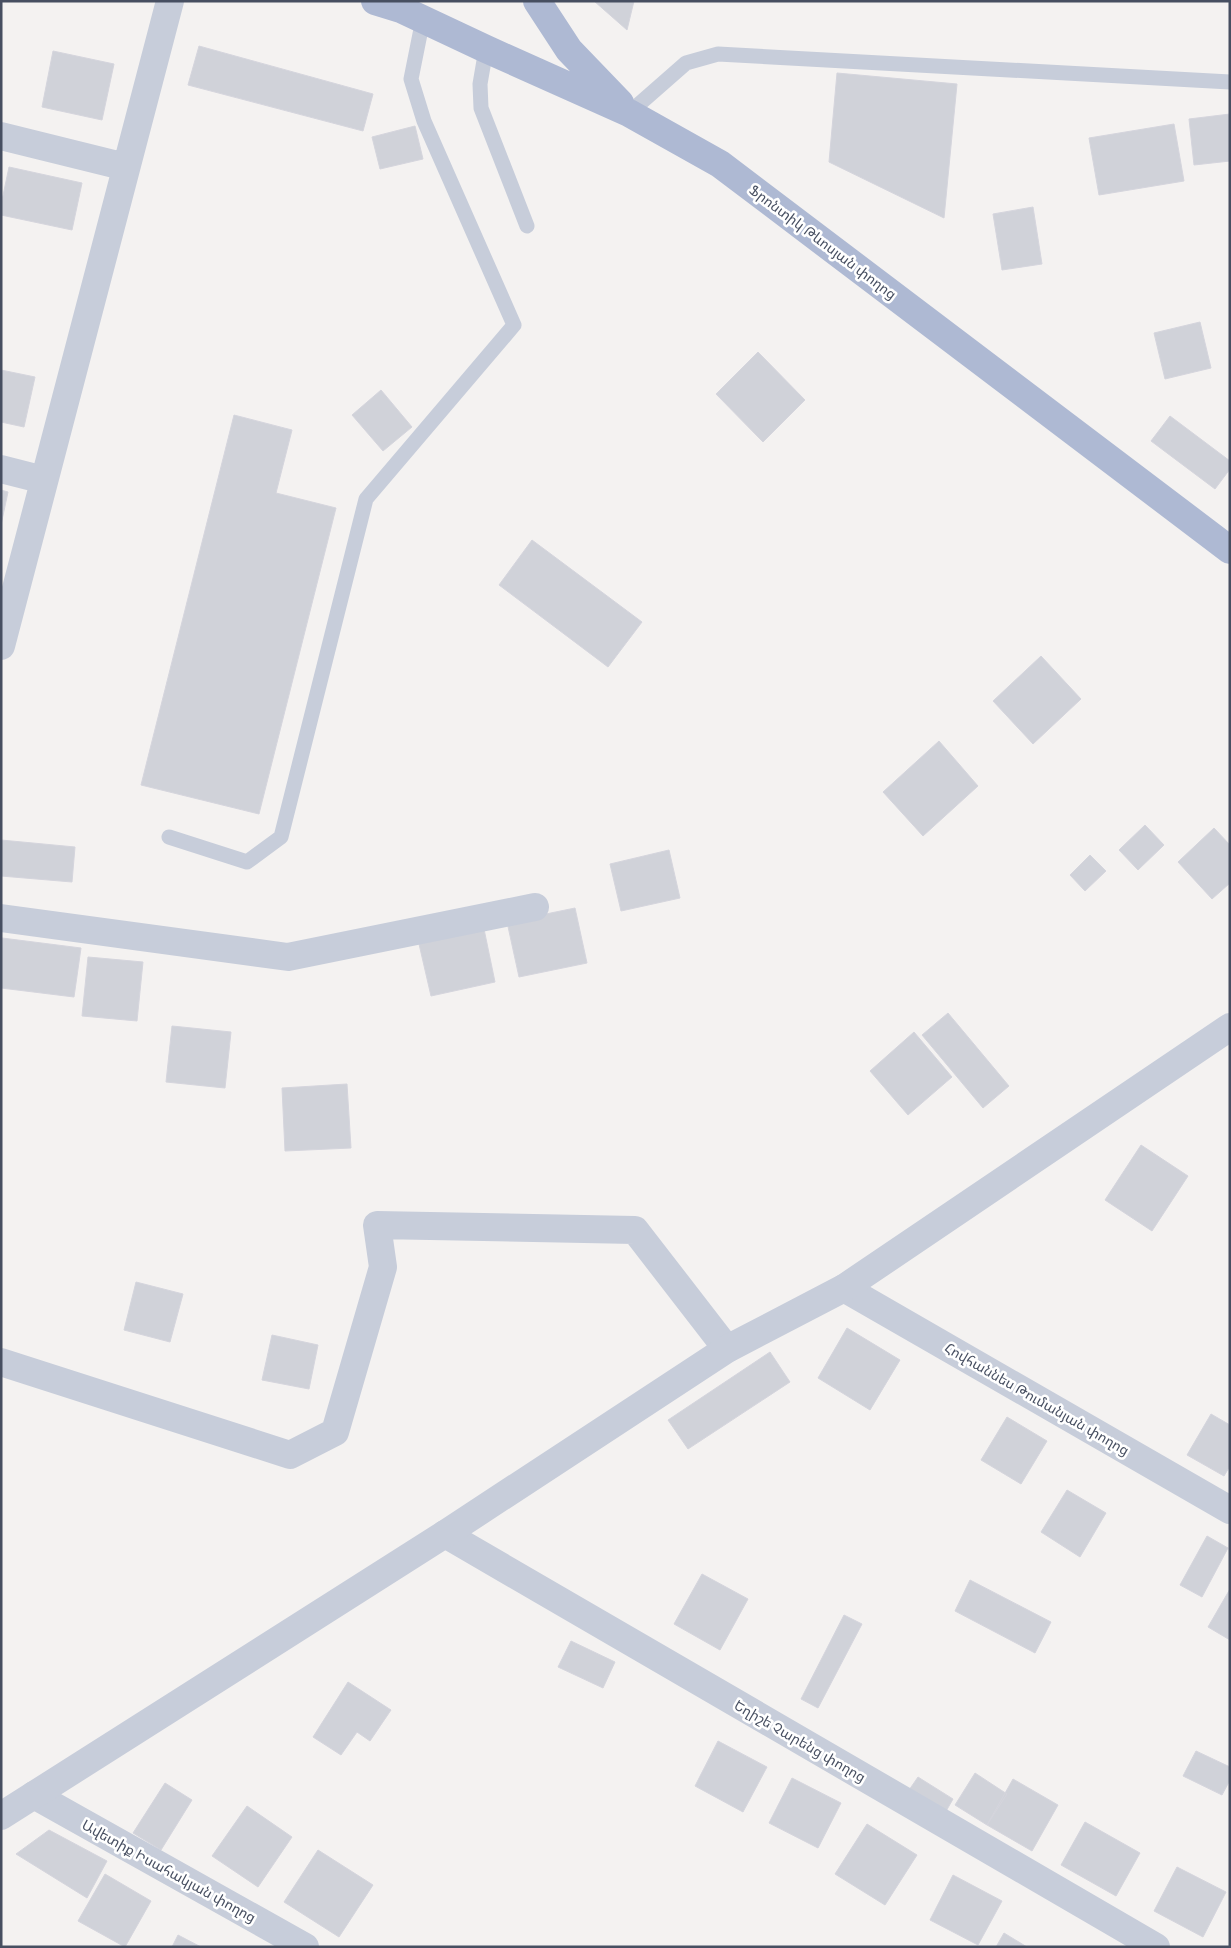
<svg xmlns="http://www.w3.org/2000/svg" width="1231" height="1948" font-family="'Public Sans','Noto Sans Armenian',sans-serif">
<rect width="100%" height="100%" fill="#f4f2f1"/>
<!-- building -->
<path fill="#d0d2d9" stroke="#d5d5dd" d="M594,1H634L627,30Z
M199,46L373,94L363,131L188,85Z
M53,51L114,64L102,120L42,107Z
M837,73L957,84L944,218L829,162Z
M1230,114V161L1194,165L1189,119Z
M1174,124L1184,181L1099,195L1089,138Z
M415,126L423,159L380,169L372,137Z
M9,167L82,183L72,230L1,215V205Z
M1033,207L1042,264L1002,270L993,214Z
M1200,322L1211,368L1165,379L1154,333Z
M758,352L805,400L763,442L716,394Z
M1,370L35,377L24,427L1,422Z
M381,390L412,427L383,451L352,415Z
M234,415L292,430L276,493L336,508L259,814L141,785Z
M1170,416L1230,461V469L1215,489L1151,441Z
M1,490L8,492L1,525Z
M532,540L642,622L608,667L499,585Z
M1041,656L1081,699L1033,744L993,701Z
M939,741L978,786L923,836L883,792Z
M1145,825L1164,845L1138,870L1119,850Z
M1214,828L1230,845V883L1212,899L1178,862Z
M1,840L75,847L72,882L1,876Z
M669,850L680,898L621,911L610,864Z
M1090,855L1106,871L1085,891L1070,875Z
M575,908L587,963L519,977L507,922Z
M484,929L495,982L431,996L419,944Z
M2,938L81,948L74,997L1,988Z
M88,957L143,962L137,1021L82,1016Z
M948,1013L1009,1086L983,1108L922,1035Z
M172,1026L231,1032L225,1088L166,1082Z
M914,1032L952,1077L908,1115L870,1071Z
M347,1084L351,1148L285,1151L282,1088Z
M1141,1145L1188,1176L1152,1231L1105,1200Z
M136,1282L183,1294L170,1342L124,1330Z
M847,1328L900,1360L870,1410L818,1378Z
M272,1335L318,1345L309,1389L262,1380Z
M770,1352L790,1382L688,1449L668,1420Z
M1211,1414L1230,1425V1466L1224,1476L1187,1455Z
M1007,1417L1047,1441L1021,1484L981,1460Z
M1067,1490L1106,1513L1080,1557L1041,1532Z
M1207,1536L1228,1548L1202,1597L1180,1585Z
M702,1574L748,1599L720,1650L674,1624Z
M970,1580L1051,1622L1035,1653L955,1611Z
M1230,1589V1640L1208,1627Z
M844,1615L862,1624L818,1708L801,1699Z
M571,1641L615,1662L603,1688L558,1667Z
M348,1682L391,1710L370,1741L357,1732L341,1755L313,1737Z
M718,1741L767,1767L743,1812L695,1786Z
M1196,1751L1230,1767V1780L1222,1795L1183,1776Z
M975,1773L1007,1794L987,1825L955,1805Z
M918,1777L953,1799L945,1813L909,1790Z
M792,1778L841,1803L818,1848L769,1823Z
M1013,1779L1058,1805L1032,1851L987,1825Z
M165,1783L192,1800L161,1850L133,1833Z
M247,1806L292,1837L258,1887L212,1856Z
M1085,1822L1140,1853L1116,1896L1061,1865Z
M867,1824L917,1855L885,1905L835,1874Z
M49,1830L107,1861L87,1898L16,1854Z
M318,1850L373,1885L339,1937L284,1902Z
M1177,1867L1226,1892L1203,1937L1154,1911Z
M105,1874L151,1901L125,1947L78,1921Z
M953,1875L1002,1901L978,1945L930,1920Z
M1004,1933L1027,1947H996Z
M178,1935L201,1947H172Z"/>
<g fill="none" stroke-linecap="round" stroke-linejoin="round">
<!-- service -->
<path stroke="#c7cdda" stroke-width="15" d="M486,49L480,84L481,108L527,226
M629,113L686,63L718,54L1230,82
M169,837L247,862L281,837L366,499L514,325L424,121L411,79L423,19"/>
<!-- minor -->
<path stroke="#c7cdda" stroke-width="28" d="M1,136L126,167
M1,469L44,480
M1,646L170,1
M1,918L288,957L535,907
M844,1288L1230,1510
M1,1362L290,1455L335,1432L383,1267L377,1225L635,1230L727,1349
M445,1534L1156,1947
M34,1795L305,1947"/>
<!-- tertiary -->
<path stroke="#c7cdda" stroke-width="28" d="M1,1816L445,1534L727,1349L844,1288L1230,1027"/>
<!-- primary -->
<path stroke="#aeb9d3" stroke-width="28" d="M375,1L401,9L486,49L629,113L720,164L1230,550
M537,1L569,50L620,103"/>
</g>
<g text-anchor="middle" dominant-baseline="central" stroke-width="5" stroke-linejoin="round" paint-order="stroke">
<!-- street labels -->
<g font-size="14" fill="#474f61" stroke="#fff">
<text transform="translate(823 242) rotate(37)">Ֆրոնտիկ Թևոսյան փողոց</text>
<text transform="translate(1037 1399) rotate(30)">Հովհաննես Թումանյան փողոց</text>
<text transform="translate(800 1741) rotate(30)">Եղիշե Չարենց փողոց</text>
<text transform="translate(169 1871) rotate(29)">Ավետիք Իսահակյան փողոց</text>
</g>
</g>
<!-- border -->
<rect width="1231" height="1948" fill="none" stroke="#474f61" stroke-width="5"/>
</svg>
